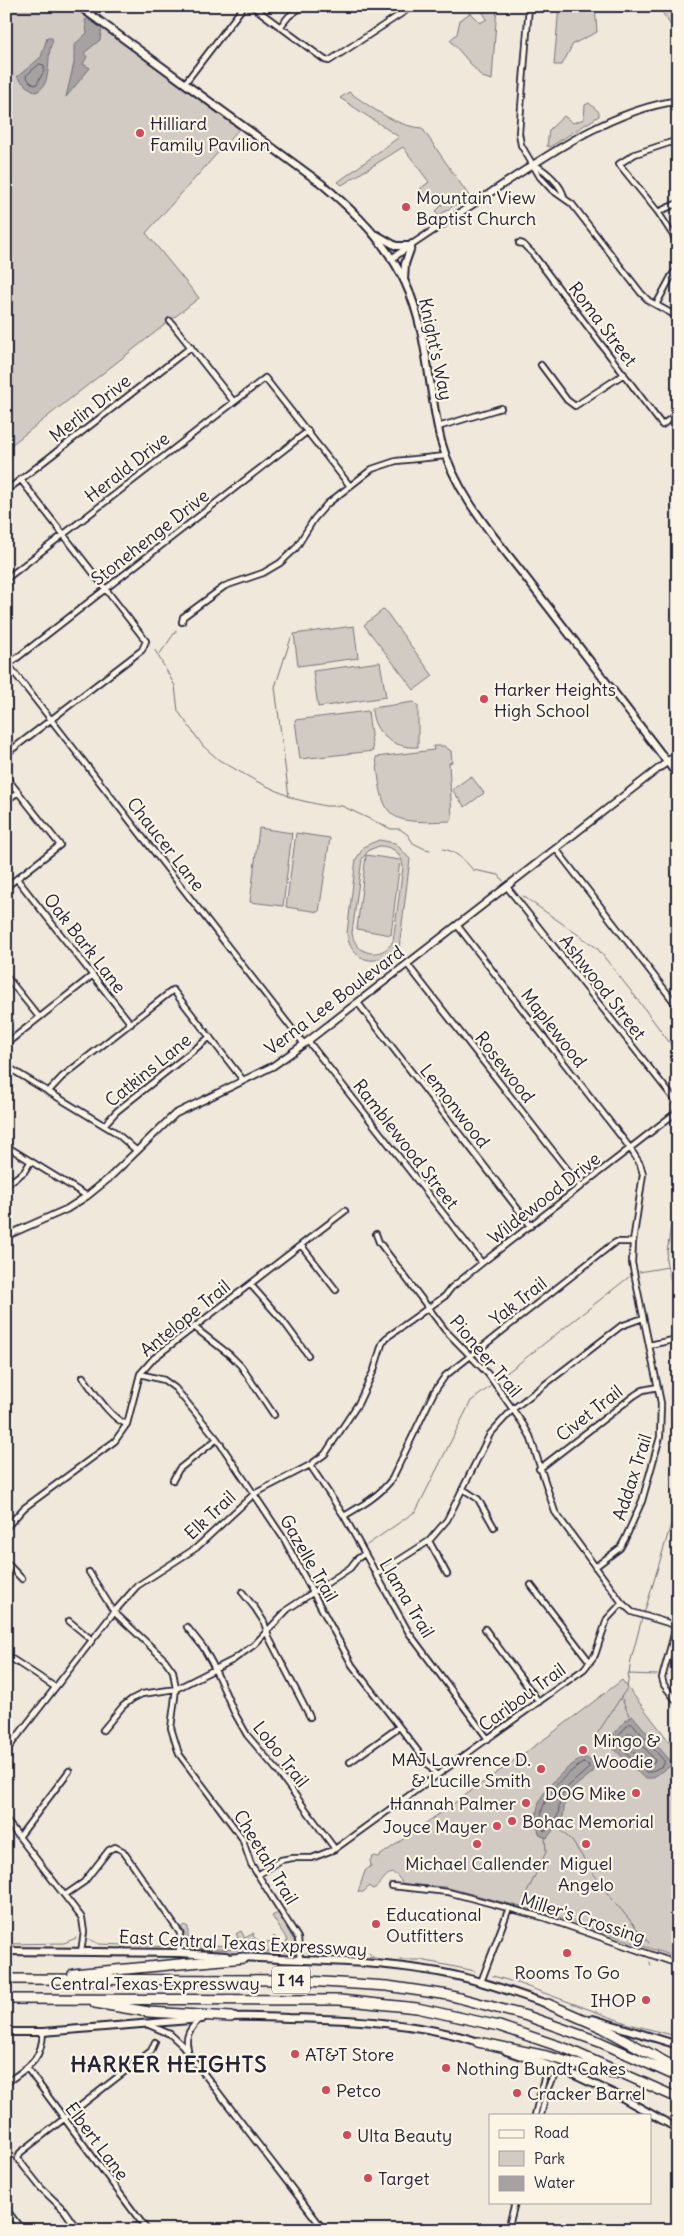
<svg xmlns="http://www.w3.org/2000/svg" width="684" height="2236" font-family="Delius,sans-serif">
<rect width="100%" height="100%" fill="#efe8db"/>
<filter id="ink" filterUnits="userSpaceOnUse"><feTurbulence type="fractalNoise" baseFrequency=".02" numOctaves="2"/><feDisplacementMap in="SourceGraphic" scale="10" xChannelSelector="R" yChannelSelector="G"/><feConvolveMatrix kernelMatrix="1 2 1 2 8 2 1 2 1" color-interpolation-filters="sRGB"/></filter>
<g filter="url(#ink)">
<!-- green -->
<path fill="#d1cbc3" stroke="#7a767f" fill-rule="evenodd" d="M6,6H72L239,129L146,233L199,298L6,449Z
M479,6H497L492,80L482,77L450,40L457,34L460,20L470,13L480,23L487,19Z
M559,6H595L597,32L573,44L562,65H554Z
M658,6H678V36Z
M349,92C371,107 395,126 422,128L469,196L438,216L436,211L442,205L436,194L428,198L423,196L420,189L429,182L403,147L342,185L338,182L399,137L340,98Z
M589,103L599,112V116L550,147L547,146L549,130L564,116L573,123L584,119L585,105Z
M384,609L433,676L414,690L364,625Z
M354,626L358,658L298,666L294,634Z
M380,662L386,697L318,707L313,671Z
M414,702L418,706V747C394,749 372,733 372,708Z
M368,711L373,751L300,759L295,720Z
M433,746H444L451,751L452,762L449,763L452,818L450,821C386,824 383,820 376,757L434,750Z
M471,776L484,793L465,807L452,790Z
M259,828L292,833L283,906L250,902Z
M296,833L330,838L319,912L286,907Z
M379,840L395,843L410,859L399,949C393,949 388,956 382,958C364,966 348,951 347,933L356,859L365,846ZM379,846C392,846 402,853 403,867L393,941C382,961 355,955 352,933L362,859L369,850Z
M366,855L400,860L391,935L357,929Z
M622,1680L678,1753V1958L559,1917L445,1887L403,1884C388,1858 384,1887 372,1889L370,1886L363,1892H358L365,1871L371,1866L370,1860L374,1856L378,1857L550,1735Z
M278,1913L296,1944V1956L186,1950L185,1934L181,1928L184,1925L188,1927V1938L193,1939V1944L231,1946L232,1942L234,1943L238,1937L236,1934L241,1931L245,1938L254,1933L253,1936L261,1943L273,1941L274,1936L281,1945L288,1941L272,1916Z"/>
<!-- water -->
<path fill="#a6a2a2" stroke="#716f79" d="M89,18L90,22L94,21L102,27L100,40L84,53L87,57L83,64L90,68L66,97L74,63V45L87,33L85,20Z
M47,38H52L53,41C45,53 54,85 36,92L26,86L17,77L41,57Z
M633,1716L672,1763V1765L652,1778H644L607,1742L626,1720Z
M587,1758L594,1764L593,1772L568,1792L565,1800L563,1817L547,1838L541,1836C534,1827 536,1807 541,1798C547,1786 573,1759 587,1758Z"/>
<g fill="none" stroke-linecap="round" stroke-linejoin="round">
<!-- shore -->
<path stroke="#575564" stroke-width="1" d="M40,64L44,65V71L37,84L35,85L30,82L26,76Z
M629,1724H633L664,1761V1765L651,1772H646L615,1743V1740Z
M629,1733L633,1734L655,1760L654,1763L648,1765L624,1743V1740Z
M583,1763L589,1765V1768L564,1790L560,1799L558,1815L547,1830L544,1831C531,1805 563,1775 583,1763Z"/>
<!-- stream -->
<path stroke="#716f79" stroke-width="1" d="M155,650L175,686L178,711L203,746L219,760L258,782L295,799L325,806H342L391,829H400L408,835L413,843L425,849L430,850
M159,655L176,631
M289,797L275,687L291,638
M443,849C454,850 466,861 473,870L499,875L503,881
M523,896L597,948L638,1000L678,1054
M678,1175L666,1260L678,1313
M639,1272L668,1267
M499,1379L629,1277
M367,1545L416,1511L471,1401L491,1386
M644,1614L678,1501
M628,1674L657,1675
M622,1699L630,1718
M597,1734L627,1688L631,1660L642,1618
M671,1764L678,1768
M556,1826L572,1841L603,1888L649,1943
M524,1899L546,1852L545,1837
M89,1939L99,1944L172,1947
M12,1944L64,1943L76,1938
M188,1948L294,1952
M307,1953L338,1956
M369,1953L373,1957
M352,1957L376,1958
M400,1960H421L475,1971
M650,1962L651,1966
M493,1976L517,1983L629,2024L676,2036
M517,1982L519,1977"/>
<defs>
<path id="minor" d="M252,6L325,60L329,61L413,6
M529,6L519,133L521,145L540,177L552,190L572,204L641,293L649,301L678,317
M280,27L289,16L303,6
M185,83L244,6
M678,140L635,154L619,164L658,212L678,243
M535,165C546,171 561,184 564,197
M658,212L678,203
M519,243L523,244L533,254L662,425L678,413
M656,305L672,275L678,268
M170,321L234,402
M541,365L567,400L575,406L624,374
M438,427L501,408
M6,491L191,347
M6,579L265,378L350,486
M182,622L183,617L225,586L263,573L280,563L296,548L314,519L327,504L372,469L396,461L445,456
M6,662L304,1044
M8,665L308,431
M6,754L142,650L146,641L21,480
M6,777L60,845L6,887
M6,801L18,792
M556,849L678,1007
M17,879L131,1024
M507,887L678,1104
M457,925L630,1148L640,1164L643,1174L633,1242L632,1263L661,1403L660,1437L642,1501L625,1539L620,1548L595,1567
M407,964L581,1187
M6,976L39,1017
M358,1003L531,1226
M308,1041L482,1263
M6,1044L93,975
M6,1066L115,1132L137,1151
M48,1092L62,1077L173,990L243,1080
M104,1125L117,1111L210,1037
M6,1146L87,1196
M6,1185L24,1172L31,1161
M376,1234L379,1242L445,1330L488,1374L523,1424L530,1436L555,1512L622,1603L632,1612L678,1626
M301,1245L336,1290
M250,1284L283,1321L308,1355
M194,1327L230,1355L241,1366L274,1415
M649,1345L678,1339
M140,1374L164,1380L175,1388L217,1439L284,1539L352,1665L437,1776
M83,1377C93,1390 111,1420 127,1424
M310,1465L344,1516L409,1633L488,1739
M539,1469L635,1395L643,1390L658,1387
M173,1480L179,1469L217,1439
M463,1489L478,1499L494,1527
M344,1516C363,1505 379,1496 392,1479L434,1392L445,1376L610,1246L616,1242H633
M6,1528L24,1508L115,1441L127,1424L140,1374L154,1358L345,1211
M429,1541L447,1574
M6,1562L22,1579
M89,1572L114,1612L165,1660L173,1671L176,1689L171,1728L179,1754L242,1838L251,1864L298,1938L300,1960
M376,1575L429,1541L447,1520L490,1434L513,1409L621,1326L643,1318
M531,1585L590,1662
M242,1592L255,1608L264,1622L269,1638L310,1717
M678,1620L662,1678L664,1685L678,1703
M69,1621L92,1640
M187,1627L203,1647L212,1663L234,1712L247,1735L276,1769L335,1849
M485,1629L539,1702
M6,1655L55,1687
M103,1730L123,1706L132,1699L142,1694L176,1689L233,1660L254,1645L288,1609L350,1568L357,1559L364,1554
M6,1751L114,1612L137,1586L196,1548L254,1494L310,1465L325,1454L358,1404L374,1370L382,1344L386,1338L445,1296L451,1288L482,1263L678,1111
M350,1762L399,1727
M6,1820L82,1918L84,1932L81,1952
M19,1837L69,1771
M258,1875L281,1860L292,1858H312L335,1849L584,1669L595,1655L607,1619L622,1603
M392,1886L448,1892L545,1918L678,1964
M65,1895L84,1882L109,1850L115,1847L123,1851L180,1933L179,1953
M481,1982L509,1908
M149,2025L170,2034L182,2045L324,2230
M188,2049C184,2036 191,2028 199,2019
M534,2061L544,2073V2079L535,2115
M27,2068L147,2230
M6,2083C28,2067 42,2061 43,2032
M541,2115C546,2098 546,2076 565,2071
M6,2209L22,2230
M78,2230L64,2210L41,2188L18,2159L20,2153L151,2051L155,2042
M508,2230L515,2202"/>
<path id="tertiary" d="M391,259C424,236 457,215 490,193C544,157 612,109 678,101
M6,1236L67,1209L87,1196L108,1179L175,1114L273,1066L304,1044L667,762"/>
<path id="secondary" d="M79,6L322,184C355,212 386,242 405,282C428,331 428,389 441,441C457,499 501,544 536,591C584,653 631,714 678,776
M377,235L396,246H410
M404,280L405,264L412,244
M667,762L678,754
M6,1951L179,1953L226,1956
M241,1957C303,1961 365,1960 426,1970C469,1976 510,1991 550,2005
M227,2017C247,2016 268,2017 288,2018C352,2019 422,2023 482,2043
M593,2019L678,2045
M6,2032H43L202,2019
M506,2051L566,2071L621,2097L678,2129"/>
<path id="motorway" d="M73,1974L244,1958
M6,1979L291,1980L387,1986L448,1995L527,2016L600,2042L678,2077
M6,1999L340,2000L417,2008L499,2026L567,2049L678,2098
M95,2003L149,2012L231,2017
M548,2004L603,2028L678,2069
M478,2042L546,2056L614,2074"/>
</defs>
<!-- minor casing -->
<use href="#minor" stroke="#22223b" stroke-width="8"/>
<!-- tertiary casing -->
<use href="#tertiary" stroke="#22223b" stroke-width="9"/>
<!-- secondary casing -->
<use href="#secondary" stroke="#22223b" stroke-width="10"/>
<!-- motorway casing -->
<use href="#motorway" stroke="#22223b" stroke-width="12"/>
<!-- minor -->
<use href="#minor" stroke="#fcf5e5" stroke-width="4.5"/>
<!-- tertiary -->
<use href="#tertiary" stroke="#fcf5e5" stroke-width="5.5"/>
<!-- secondary -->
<use href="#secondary" stroke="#fcf5e5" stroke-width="6"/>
<!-- motorway -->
<use href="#motorway" stroke="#fcf5e5" stroke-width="9"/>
</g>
</g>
<!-- markers -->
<g fill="#d1495b" stroke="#fcf5e5" stroke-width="2">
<circle cx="140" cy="133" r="5"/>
<circle cx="406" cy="207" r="5"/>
<circle cx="484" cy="699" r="5"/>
<circle cx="583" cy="1750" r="5"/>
<circle cx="541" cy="1769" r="5"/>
<circle cx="636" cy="1793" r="5"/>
<circle cx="526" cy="1803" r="5"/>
<circle cx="512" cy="1821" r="5"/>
<circle cx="497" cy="1826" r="5"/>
<circle cx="477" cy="1844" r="5"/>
<circle cx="586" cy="1844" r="5"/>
<circle cx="376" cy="1924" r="5"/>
<circle cx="567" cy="1953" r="5"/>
<circle cx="646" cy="2000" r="5"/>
<circle cx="295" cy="2054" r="5"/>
<circle cx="446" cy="2068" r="5"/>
<circle cx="326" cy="2090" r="5"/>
<circle cx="517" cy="2093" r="5"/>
<circle cx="347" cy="2135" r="5"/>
<circle cx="368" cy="2178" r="5"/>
</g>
<g text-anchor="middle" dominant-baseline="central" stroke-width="4.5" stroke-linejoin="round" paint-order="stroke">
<!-- shield labels -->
<rect fill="#fcf5e5" stroke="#63616e" stroke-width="1" x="272" y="1966.5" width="38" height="27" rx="4"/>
<g font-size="16" font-weight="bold" fill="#22223b">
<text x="291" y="1980">I 14</text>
</g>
<!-- poi labels -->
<g font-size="18" fill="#22223b" stroke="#fcf5e5" text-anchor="start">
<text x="150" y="123">Hilliard<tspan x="150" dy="21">Family Pavilion</tspan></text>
<text x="416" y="197">Mountain View<tspan x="416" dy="21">Baptist Church</tspan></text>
<text x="494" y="689">Harker Heights<tspan x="494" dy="21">High School</tspan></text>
<text x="593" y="1740">Mingo &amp;<tspan x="593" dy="21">Woodie</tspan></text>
<text x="531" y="1759" text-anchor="end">MAJ Lawrence D.<tspan x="531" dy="21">&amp; Lucille Smith</tspan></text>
<text x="626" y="1793" text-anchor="end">DOG Mike</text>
<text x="516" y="1803" text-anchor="end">Hannah Palmer</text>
<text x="522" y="1821">Bohac Memorial</text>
<text x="487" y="1826" text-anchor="end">Joyce Mayer</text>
<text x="477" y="1863" text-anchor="middle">Michael Callender</text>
<text x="586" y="1863" text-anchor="middle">Miguel<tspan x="586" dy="21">Angelo</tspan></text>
<text x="386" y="1914">Educational<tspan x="386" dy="21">Outfitters</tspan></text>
<text x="567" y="1972" text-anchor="middle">Rooms To Go</text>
<text x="636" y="2000" text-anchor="end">IHOP</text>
<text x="305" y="2054">AT&amp;T Store</text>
<text x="456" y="2068">Nothing Bundt Cakes</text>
<text x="336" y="2090">Petco</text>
<text x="527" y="2093">Cracker Barrel</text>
<text x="357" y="2135">Ulta Beauty</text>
<text x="378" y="2178">Target</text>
</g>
<!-- street labels -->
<g font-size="18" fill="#22223b" stroke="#fcf5e5">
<text transform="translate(603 324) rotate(53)">Roma Street</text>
<text transform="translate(436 349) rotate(78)">Knight's Way</text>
<text transform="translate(90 408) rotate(-38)">Merlin Drive</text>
<text transform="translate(127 467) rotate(-38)">Herald Drive</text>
<text transform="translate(150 537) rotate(-38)">Stonehenge Drive</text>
<text transform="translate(166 844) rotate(52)">Chaucer Lane</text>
<text transform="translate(85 943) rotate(52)">Oak Bark Lane</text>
<text transform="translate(603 987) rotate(52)">Ashwood Street</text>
<text transform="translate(334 1000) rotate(-37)">Verna Lee Boulevard</text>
<text transform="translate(554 1028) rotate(52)">Maplewood</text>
<text transform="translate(505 1067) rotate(52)">Rosewood</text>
<text transform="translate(148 1070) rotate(-39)">Catkins Lane</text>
<text transform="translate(455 1106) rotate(52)">Lemonwood</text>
<text transform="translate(406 1144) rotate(52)">Ramblewood Street</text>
<text transform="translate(544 1198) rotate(-38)">Wildewood Drive</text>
<text transform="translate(518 1301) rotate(-38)">Yak Trail</text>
<text transform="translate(185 1318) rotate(-39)">Antelope Trail</text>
<text transform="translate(486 1356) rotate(50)">Pioneer Trail</text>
<text transform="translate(589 1413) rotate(-38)">Civet Trail</text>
<text transform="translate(632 1477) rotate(-72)">Addax Trail</text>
<text transform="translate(210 1515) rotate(-43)">Elk Trail</text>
<text transform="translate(309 1558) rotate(60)">Gazelle Trail</text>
<text transform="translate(407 1598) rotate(59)">Llama Trail</text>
<text transform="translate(522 1697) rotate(-36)">Caribou Trail</text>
<text transform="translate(281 1754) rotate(52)">Lobo Trail</text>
<text transform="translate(266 1857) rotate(59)">Cheetah Trail</text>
<text transform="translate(583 1918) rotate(18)">Miller's Crossing</text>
<text transform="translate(243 1943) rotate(3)">East Central Texas Expressway</text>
<text x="155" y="1983">Central Texas Expressway</text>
<text transform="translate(97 2141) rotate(53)">Elbert Lane</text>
</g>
<!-- district labels -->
<g font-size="22" font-weight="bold" letter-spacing="1" fill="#22223b" stroke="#fcf5e5">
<text x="169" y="2064">HARKER HEIGHTS</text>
</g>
</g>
<!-- margin -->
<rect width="684" height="2236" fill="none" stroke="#fcf5e5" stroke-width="25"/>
<rect x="12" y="12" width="659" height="2211" fill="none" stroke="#22223b" stroke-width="2" filter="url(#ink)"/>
<!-- legend -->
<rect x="489" y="2114" width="162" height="90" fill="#fcf5e5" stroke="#a5a1a1"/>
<rect x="499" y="2130" width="25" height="8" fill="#fcf5e5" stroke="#a5a1a1"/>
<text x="534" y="2138" font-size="15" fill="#22223b">Road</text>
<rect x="499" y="2151" width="25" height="15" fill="#d1cbc3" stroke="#a5a1a1"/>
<text x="534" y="2164" font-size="15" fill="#22223b">Park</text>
<rect x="499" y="2176" width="25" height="15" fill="#a6a2a2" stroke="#a5a1a1"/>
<text x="534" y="2188" font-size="15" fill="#22223b">Water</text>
</svg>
